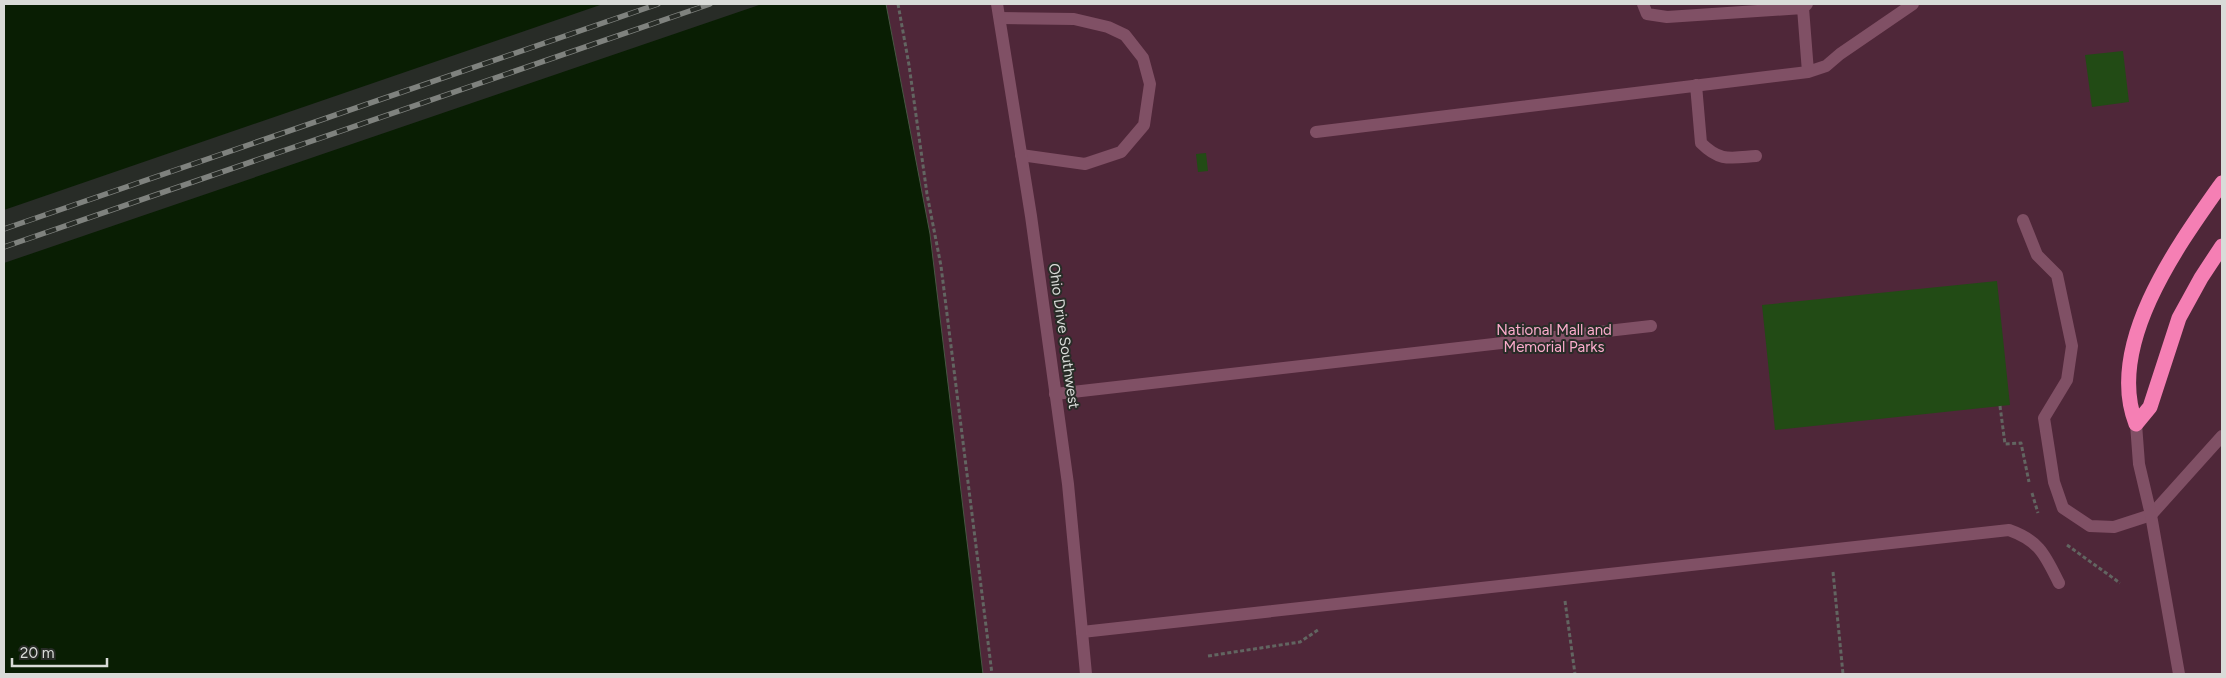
<svg xmlns="http://www.w3.org/2000/svg" width="2226" height="678" font-family="Figtree,sans-serif">
<rect width="100%" height="100%" fill="#282c27"/>
<!-- green -->
<path fill="#4f2739" d="M885,4H2222V674H983Z"/>
<!-- water -->
<path fill="#091e03" stroke="#475743" d="M4,4H886L930,234L983,674H4Z"/>
<!-- pier -->
<path fill="#282c27" d="M603,4H762L4,263V210Z"/>
<!-- building -->
<path fill="#224b15" d="M2123,51L2129,102L2092,107L2085,55Z
M1206,153L1208,171L1198,172L1196,154Z
M1997,281L2010,405L1775,430L1762,305Z"/>
<g fill="none" stroke-linecap="round" stroke-linejoin="round">
<!-- path -->
<path stroke="#626561" stroke-width="3" stroke-dasharray="4 2.5" stroke-linecap="butt" d="M898,4L909,65L927,194L941,266L992,674
M2000,406L2005,444L2021,443L2029,482
M2032,493L2038,513
M2067,545L2120,583
M1833,572L1843,674
M1565,601L1575,674
M1208,656L1300,642L1318,630"/>
<!-- service -->
<path stroke="#805065" stroke-width="12" d="M1643,4L1647,14L1667,17L1803,8
M1807,4L1803,8L1808,72
M1000,18L1074,19L1108,27L1125,35L1143,58L1150,84L1144,125L1121,152L1085,164L1021,155
M1696,85L1701,143C1720,162 1730,158 1756,156
M1316,132L1808,72L1826,66L1840,54L1913,4
M2023,220L2037,255L2057,275L2072,346L2067,380L2044,418L2054,482L2063,508L2090,526L2114,527L2151,515L2222,436
M1055,394L1651,326
M1082,632L2009,530C2040,541 2045,555 2059,583"/>
<!-- tertiary -->
<path stroke="#805065" stroke-width="12" d="M997,4L1031,216L1068,484L1086,674
M2136,424L2139,464L2151,515L2179,674"/>
<!-- motorway -->
<path stroke="#f57fb4" stroke-width="15" d="M2222,183C2178,245 2105,345 2136,424L2150,407L2179,318L2201,278L2222,246"/>
<defs>
<path id="rail" d="M4,229L658,4
M4,247L710,4"/>
</defs>
<!-- rail casing -->
<use href="#rail" stroke="#7f827e" stroke-width="5.5"/>
<!-- rail -->
<use href="#rail" stroke="#282c27" stroke-width="4" stroke-dasharray="11" stroke-linecap="butt"/>
</g>
<g text-anchor="middle" dominant-baseline="central" stroke-width="4" stroke-linejoin="round" paint-order="stroke">
<!-- park labels -->
<g font-size="15" fill="#fbaccc" stroke="#282c27">
<text x="1554" y="330">National Mall and<tspan x="1554" dy="17">Memorial Parks</tspan></text>
</g>
<!-- street labels -->
<g font-size="15" fill="#d9dbd8" stroke="#282c27">
<text transform="translate(1064 336) rotate(82)">Ohio Drive Southwest</text>
</g>
</g>
<!-- border -->
<rect width="2226" height="678" fill="none" stroke="#d9dbd8" stroke-width="10"/>
<!-- scale -->
<path d="M12 658v8h95v-8" fill="none" stroke="#d9dbd8" stroke-width="2.5"/>
<text x="20" y="658" font-size="15" fill="#d9dbd8" stroke="#282c27" stroke-width="4" paint-order="stroke">20 m</text>
</svg>
